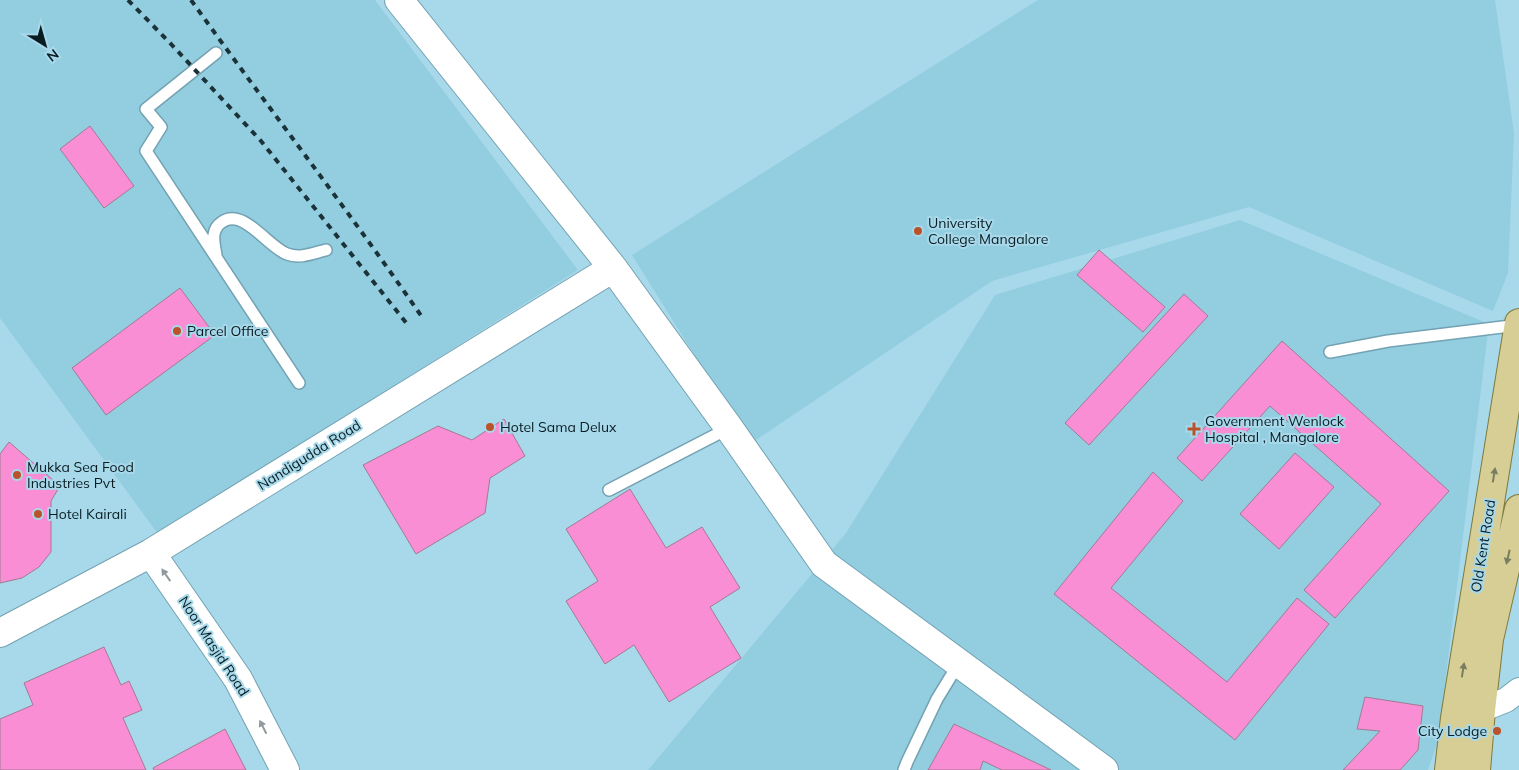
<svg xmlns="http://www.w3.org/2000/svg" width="1519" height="770" font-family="Mulish,sans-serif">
<rect width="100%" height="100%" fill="#a8d9ea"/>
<!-- built -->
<path fill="#93cde0" d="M0,0H375L578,270L158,534L0,318Z
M1038,0H1495L1514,133L1508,273L1493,311L1249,207L992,281L750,444L632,255Z
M1240,220L1489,324L1438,741L1428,770H648L846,533L995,295Z"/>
<!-- building -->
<path fill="#f98ed5" stroke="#a07b92" d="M90,126L134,186L104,208L60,149Z
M1099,250L1165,307L1143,332L1077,275Z
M180,288L215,335L106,415L72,368Z
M1184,294L1208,316L1089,445L1065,423Z
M1282,341L1449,491L1335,618L1304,590L1381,504L1270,406L1202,481L1177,458Z
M504,419L525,456L490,478L485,513L416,554L363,465L438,426L472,440Z
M9,442L60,486L51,501V552L39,567L22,578L0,583V454Z
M1295,453L1334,487L1279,549L1240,514Z
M1153,472L1183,501L1111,588L1227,682L1297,598L1329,624L1235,740L1054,594Z
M630,489L666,548L702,527L740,588L710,607L741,658L669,702L634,645L605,664L566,601L598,581L566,529Z
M104,647L121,685L129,681L142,710L123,718L146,770H0V719L33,705L24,683Z
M1365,697L1423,706L1418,750L1400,770H1343L1380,731L1357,729Z
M954,724L1051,770H1002L983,761L980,770H928Z
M225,729L246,770H154L153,768Z"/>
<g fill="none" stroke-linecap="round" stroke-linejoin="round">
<defs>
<path id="service" d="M216,53L146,109L161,127L146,151L299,383
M216,255C214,243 210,230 222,222C243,207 268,247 287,254C301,259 313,253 326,250
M1330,352L1388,341L1519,325
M609,490L729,428
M904,770L907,762L937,699L959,663"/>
<path id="minor" d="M1481,710L1506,700L1519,690"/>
<path id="tertiary" d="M399,0L613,268L729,428L824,564L1104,770
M151,553L238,679L285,770
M0,633L151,553L613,268"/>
<path id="primary" d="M1449,770L1455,718L1519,323
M1476,770L1481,710L1489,639L1519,509"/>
</defs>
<!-- service casing -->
<use href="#service" stroke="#73a2b2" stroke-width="14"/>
<!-- minor casing -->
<use href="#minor" stroke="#73a2b2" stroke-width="26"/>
<!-- tertiary casing -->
<use href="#tertiary" stroke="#73a2b2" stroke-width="30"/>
<!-- primary casing -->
<use href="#primary" stroke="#7d7a3d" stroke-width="30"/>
<!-- service -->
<use href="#service" stroke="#fff" stroke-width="11"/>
<!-- minor -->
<use href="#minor" stroke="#fff" stroke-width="24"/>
<!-- tertiary -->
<use href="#tertiary" stroke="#fff" stroke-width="28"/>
<!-- primary -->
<use href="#primary" stroke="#d6ce94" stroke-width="28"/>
<!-- rail -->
<path stroke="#1b3239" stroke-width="4" stroke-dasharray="6 6" stroke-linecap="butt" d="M128,0L171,44L261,141L408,325
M191,0C267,106 348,210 422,317"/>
</g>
<!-- one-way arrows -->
<defs><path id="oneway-solid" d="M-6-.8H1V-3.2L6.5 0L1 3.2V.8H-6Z" transform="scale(1.25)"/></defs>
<g fill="#7a7e61">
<use href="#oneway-solid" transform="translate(1494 475) rotate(-81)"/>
<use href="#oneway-solid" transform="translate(1508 557) rotate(103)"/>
<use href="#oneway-solid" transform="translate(1463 670) rotate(-81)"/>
</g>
<g fill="#90999c">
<use href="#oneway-solid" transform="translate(166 575) rotate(-125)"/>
<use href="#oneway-solid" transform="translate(263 727) rotate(-117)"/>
</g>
<!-- markers -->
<g fill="#ba5329" stroke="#a8d9ea" stroke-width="2">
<circle cx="918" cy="231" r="5"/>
<circle cx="177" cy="331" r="5"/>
<circle cx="490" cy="427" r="5"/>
<path d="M1191.5 421.5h5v5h5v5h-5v5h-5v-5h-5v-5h5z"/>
<circle cx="17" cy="475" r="5"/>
<circle cx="38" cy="514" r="5"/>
<circle cx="1497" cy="731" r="5"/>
</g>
<g text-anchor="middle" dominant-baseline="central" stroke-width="4" stroke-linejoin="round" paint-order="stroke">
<!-- poi labels -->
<g font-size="14" fill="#091c22" stroke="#a8d9ea" text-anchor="start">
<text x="928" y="223">University<tspan x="928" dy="16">College Mangalore</tspan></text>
<text x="187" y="331">Parcel Office</text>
<text x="1205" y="421">Government Wenlock<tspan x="1205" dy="16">Hospital , Mangalore</tspan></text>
<text x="500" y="427">Hotel Sama Delux</text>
<text x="27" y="467">Mukka Sea Food<tspan x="27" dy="16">Industries Pvt</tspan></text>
<text x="48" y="514">Hotel Kairali</text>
<text x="1487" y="731" text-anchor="end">City Lodge</text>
</g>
<!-- street labels -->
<g font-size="14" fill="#091c22" stroke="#a8d9ea">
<text transform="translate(309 455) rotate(-32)">Nandigudda Road</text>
<text transform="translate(1483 546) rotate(-81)">Old Kent Road</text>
<text transform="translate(214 646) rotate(57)">Noor Masjid Road</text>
</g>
</g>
<!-- north arrow -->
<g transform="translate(45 45) rotate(143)" stroke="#a8d9ea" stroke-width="4" paint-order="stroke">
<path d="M0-4L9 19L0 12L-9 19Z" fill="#091c22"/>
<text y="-8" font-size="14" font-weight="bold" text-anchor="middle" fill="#091c22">N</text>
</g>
</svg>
